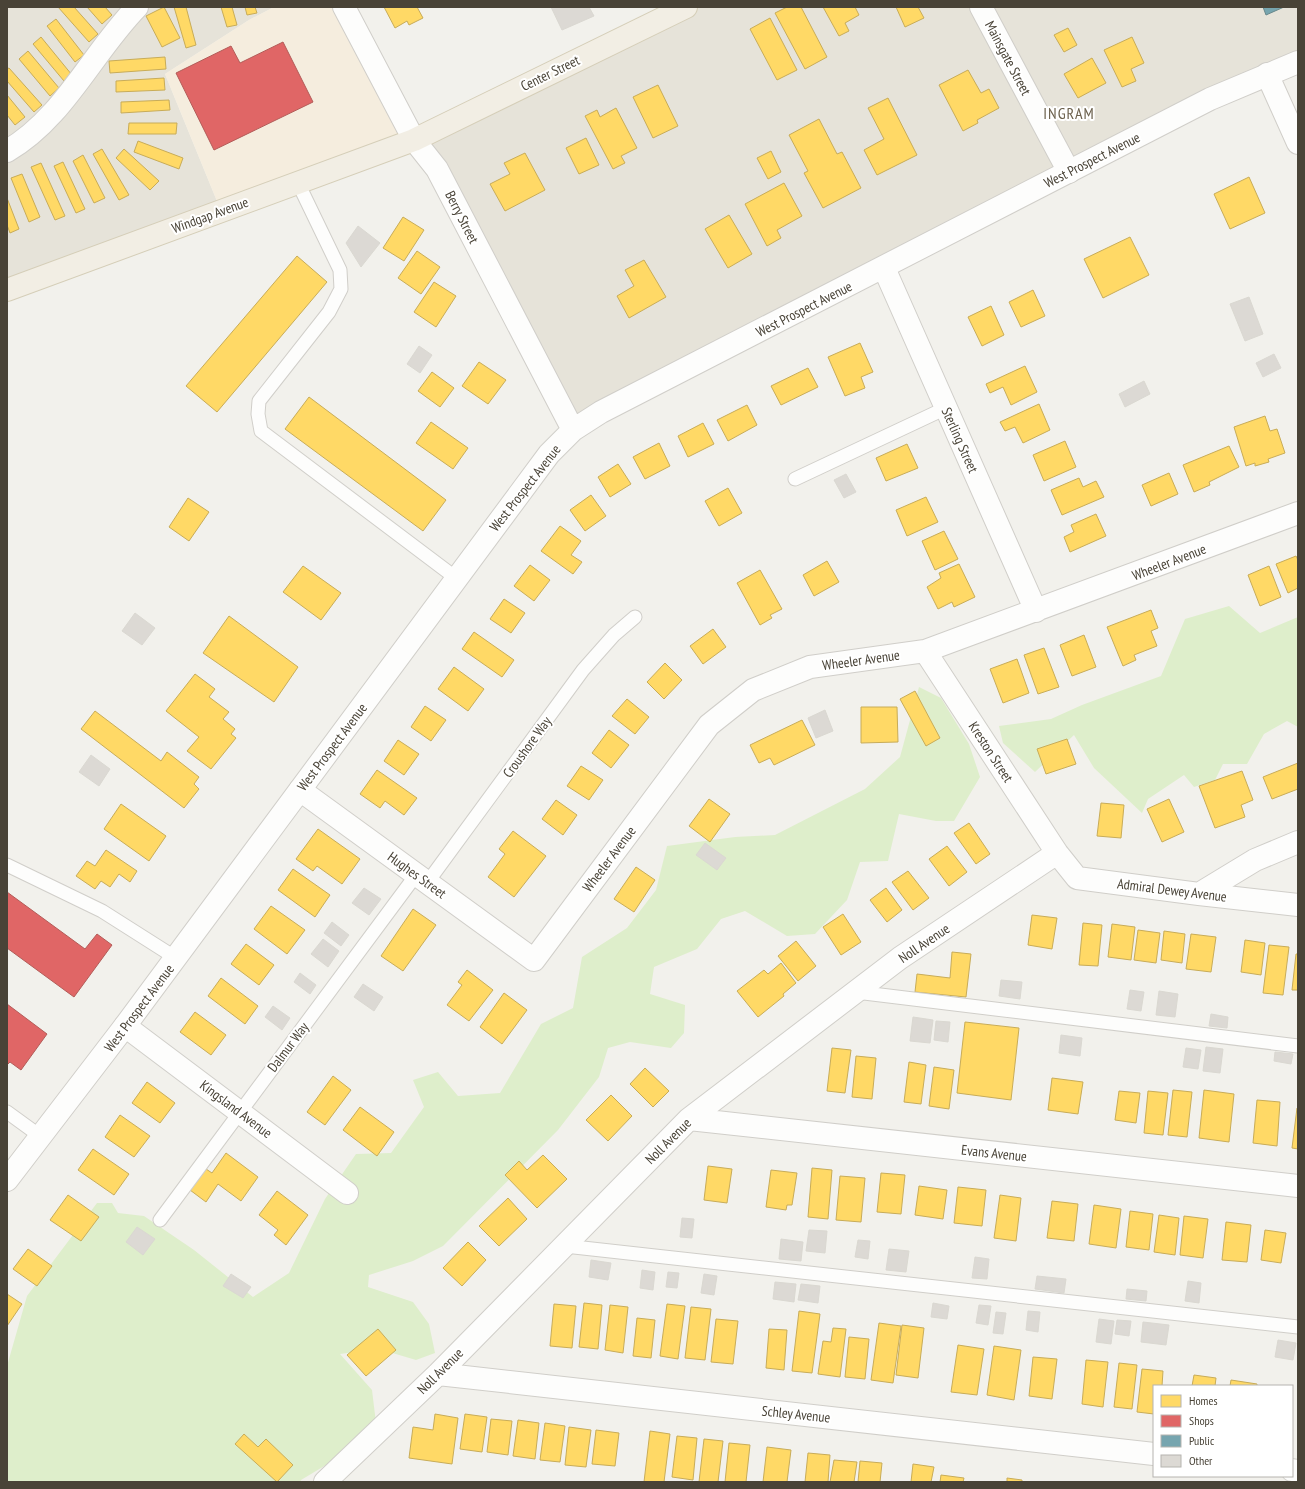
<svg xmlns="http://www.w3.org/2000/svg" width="1305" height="1489" font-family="'PT Sans Narrow',sans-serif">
<rect width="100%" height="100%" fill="#f2f1ec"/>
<!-- residential -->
<path fill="#e6e3d9" d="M7,7H274L249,20L165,74L221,211L7,290Z
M686,7H1298V62L573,430L414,140Z"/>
<!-- commercial -->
<path fill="#f5edde" d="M274,7H344L414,140L221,211L165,74L249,20Z"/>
<!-- green -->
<path fill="#deeecb" d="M1229,606L1260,633L1298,617V727L1287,721L1264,734L1247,764H1223L1215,780L1194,787L1184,775L1148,799L1142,813L1094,768L1074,735L1035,772L1003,743L999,726L1051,719L1082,705L1161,676L1185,619Z
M919,687L941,698L969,744L980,777L954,821H936L899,814L888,861L860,862L847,900L815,934L787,936L745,911L721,919L697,949L654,967L650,994L685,1005L684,1033L671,1048L630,1042L608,1048L599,1077L558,1130L443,1246L413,1261L369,1275L368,1287L413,1302L429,1324L435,1353L416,1360L379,1349L340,1354L372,1390L376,1423L331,1462L301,1480L300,1482H7V1366L27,1296L97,1203H112L118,1213L144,1216L194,1250L253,1297L289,1273L325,1199L356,1154L391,1153L424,1107L413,1080L438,1072L458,1096L500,1093L541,1024L573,1008L582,957L627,928L656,890L667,846L735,837L775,835L865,789L900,757Z"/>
<!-- homes -->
<path fill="#ffd966" stroke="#c8ac58" d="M58,7H74L98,34L89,42Z
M87,7H105L112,15L102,24Z
M164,7L180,38L162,47L146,16Z
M174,7H186L196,45L186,48Z
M221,7H232L237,25L227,27Z
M245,7H255L257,13L247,15Z
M384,7H417L423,18L409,25L407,21L395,28Z
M787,7H801L827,57L805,69L775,13Z
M823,7H855L859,15L845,23L849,31L839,36Z
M896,7H918L924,18L905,27Z
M770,18L797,70L777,80L750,29Z
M56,19L84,55L75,62L47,26Z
M1068,28L1077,45L1064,52L1054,35Z
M41,37L72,75L64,81L33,44Z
M1132,37L1144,63L1131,69L1136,81L1122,87L1104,50Z
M28,51L59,88L50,96L19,59Z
M165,57L166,69L110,73L109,61Z
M1092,58L1106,83L1078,98L1064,74Z
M9,68L42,105L34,112L7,81V69Z
M968,70L981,93L989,89L999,108L977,120L978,123L963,131L939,85Z
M164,78L165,90L116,92V81Z
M658,85L678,126L653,138L633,97Z
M7,95L25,117L15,125L7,115Z
M888,98L917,155L877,175L864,150L884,139L868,108Z
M169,100L170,110L121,113V102Z
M616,108L637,148L621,156L625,163L613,169L585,116L597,110L600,117Z
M819,119L837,154L842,152L861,188L823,208L804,173L808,171L789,135Z
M129,123H177L176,134H128Z
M586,138L599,165L579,174L566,148Z
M138,141L183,158L179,169L134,152Z
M102,149L129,195L119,200L93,154Z
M124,149L159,181L150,190L116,158Z
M771,151L781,172L768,179L757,158Z
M525,153L545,190L505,211L490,184L510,174L504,163Z
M83,155L105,198L94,203L73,161Z
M63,162L85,209L76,213L54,166Z
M41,163L65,216L55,220L31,167Z
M22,174L40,217L29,222L11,178Z
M1249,177L1265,213L1230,229L1214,194Z
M784,183L802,216L777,230L781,238L767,246L745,204Z
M7,198L19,229L10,233L7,225Z
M729,215L752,254L728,268L705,229Z
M403,217L424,230L404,261L383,248Z
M1130,237L1149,275L1103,298L1084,259Z
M417,251L440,267L421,294L398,278Z
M297,256L327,282L217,412L186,386Z
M644,260L666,297L629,318L617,296L634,286L625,270Z
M434,282L456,296L436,327L414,312Z
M1033,290L1045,316L1021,327L1009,302Z
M991,306L1004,335L982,346L968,317Z
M860,343L873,372L861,377L865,388L845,396L828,357Z
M479,362L506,380L488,404L462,386Z
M1025,366L1037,392L1011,405L1003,387L990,393L986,384Z
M808,368L818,387L781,405L771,386Z
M432,372L454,388L440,407L418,391Z
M309,397L446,500L423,531L285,429Z
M1039,404L1050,430L1023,443L1015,427L1005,431L1000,422Z
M747,405L757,425L728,441L717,420Z
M1265,416L1270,431L1277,429L1285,453L1268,459L1269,462L1255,466V463L1246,466L1234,427Z
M431,422L468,448L453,469L416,443Z
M703,423L714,444L688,457L678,436Z
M1065,441L1076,467L1044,481L1033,455Z
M659,443L670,466L645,479L633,457Z
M907,444L918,468L886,481L876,458Z
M1229,446L1239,467L1209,482L1210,485L1194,492L1183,465Z
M618,464L631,484L610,497L598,477Z
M1169,473L1178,494L1151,506L1142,485Z
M1079,478L1083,487L1096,481L1104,497L1062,515L1051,490Z
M728,488L742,513L719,526L705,501Z
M591,495L606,516L585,531L570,510Z
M926,497L938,522L907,536L896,510Z
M188,498L209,512L189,541L169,527Z
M1096,514L1106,536L1070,552L1064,537L1074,532L1071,525Z
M560,526L581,541L571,555L582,562L573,574L541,551Z
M944,531L958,559L935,570L922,541Z
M1296,556L1298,560V588L1288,593L1276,564Z
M827,561L839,582L814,596L803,575Z
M959,564L975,597L954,607L952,602L938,609L927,587L941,578L939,573Z
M530,565L550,580L534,601L514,586Z
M303,566L341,593L321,620L283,592Z
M1269,566L1281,597L1260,606L1248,575Z
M760,570L782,609L770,615L772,618L760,625L737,583Z
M504,599L525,613L511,633L490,619Z
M1151,610L1158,628L1151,631L1157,646L1134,655L1136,660L1123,666L1107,627Z
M229,616L298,667L274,702L203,653Z
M713,629L726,647L703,664L690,646Z
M474,632L514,660L502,677L462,649Z
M1084,635L1096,667L1072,676L1060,645Z
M1044,648L1059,687L1038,694L1024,655Z
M1017,659L1029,693L1003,703L990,669Z
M665,663L682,680L664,699L647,682Z
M454,667L484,689L468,711L438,689Z
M195,674L215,689L209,697L229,712L223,719L235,729L231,734L236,738L211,769L187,751L199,737L166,711Z
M915,691L940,738L926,746L900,699Z
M627,699L649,717L635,734L612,716Z
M425,706L446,720L431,741L411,727Z
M861,707H897L898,742L861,743Z
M95,711L161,761L167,752L199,777L194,784L199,789L184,808L81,729Z
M802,720L815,745L774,765L770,758L759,763L750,745Z
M609,730L629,745L611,768L592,753Z
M1067,739L1076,764L1046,774L1037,749Z
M398,740L419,754L404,775L384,761Z
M1298,763V789L1272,799L1263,777Z
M581,766L603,780L589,800L567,786Z
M377,770L417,798L404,815L385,801L380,808L360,794Z
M1242,771L1253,800L1241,805L1245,817L1215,828L1199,786Z
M709,799L730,814L710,842L689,826Z
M1169,799L1184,832L1162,842L1147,809Z
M556,800L577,815L563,835L542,819Z
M1101,803L1124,805L1121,838L1097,836Z
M121,804L166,836L149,861L104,829Z
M969,823L990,854L976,864L954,833Z
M318,829L360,859L342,884L317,866L313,871L296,859Z
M513,831L546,856L514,897L488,877L505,854L499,849Z
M947,846L967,872L949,886L929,859Z
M106,850L137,871L130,882L119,874L110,887L101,881L95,889L76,876L87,861L95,866Z
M636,867L655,880L634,912L614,899Z
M293,869L330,895L315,917L278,890Z
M908,871L929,898L913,910L892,882Z
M886,888L902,910L887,922L870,900Z
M271,906L305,930L287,954L254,929Z
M413,909L436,925L403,971L381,956Z
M843,914L861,942L841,955L823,927Z
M1032,915L1057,918L1052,949L1028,945Z
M1083,923L1102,925L1098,966L1079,965Z
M1112,924L1135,927L1131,960L1108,957Z
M1138,930L1160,933L1156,963L1134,960Z
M1164,931L1185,934L1182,963L1161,960Z
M1191,934L1216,937L1211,972L1186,969Z
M1245,940L1265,943L1261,975L1241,972Z
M796,941L816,966L798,981L778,956Z
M246,944L274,965L259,985L231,964Z
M1269,945L1289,947L1283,995L1263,993Z
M952,952L971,954L966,997L915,992L917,974L950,978Z
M1296,954H1298V990H1292Z
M781,963L796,983L783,994L784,996L758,1017L737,991L764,970L768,974Z
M467,970L493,990L469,1021L447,1005L462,985L458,982Z
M221,978L258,1006L245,1024L208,996Z
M504,993L527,1010L502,1044L480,1027Z
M195,1012L226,1035L211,1055L180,1032Z
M965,1022L1019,1028L1011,1100L957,1093Z
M832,1048L851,1050L845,1093L827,1091Z
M856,1056L876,1058L872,1099L852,1097Z
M909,1062L926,1065L921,1104L904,1102Z
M934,1067L954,1070L949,1109L929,1106Z
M645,1068L669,1091L653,1107L630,1084Z
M333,1076L351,1090L325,1125L307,1112Z
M1052,1078L1083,1082L1078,1114L1048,1110Z
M147,1082L175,1103L160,1123L132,1103Z
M1173,1090L1192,1092L1187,1137L1168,1135Z
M1204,1090L1234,1094L1229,1142L1199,1138Z
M1119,1091L1140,1093L1136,1123L1115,1120Z
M1148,1091L1168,1093L1163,1135L1144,1133Z
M611,1095L632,1116L608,1141L586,1120Z
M1257,1100L1280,1102L1277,1146L1253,1143Z
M360,1107L394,1132L377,1156L343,1130Z
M1297,1108H1298V1149L1292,1148Z
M120,1115L150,1136L134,1157L105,1137Z
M93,1149L129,1174L114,1195L78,1170Z
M226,1153L258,1177L241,1201L218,1184L206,1202L190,1190L206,1169L212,1173Z
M543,1155L567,1179L537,1208L505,1175L519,1161L527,1170Z
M708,1166L732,1169L727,1203L704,1200Z
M812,1168L832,1170L828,1219L808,1217Z
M771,1170L797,1173L792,1205H787L786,1210L766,1207Z
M881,1173L905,1175L901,1214L877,1212Z
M840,1176L865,1178L861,1222L836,1220Z
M919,1186L947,1190L943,1219L915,1215Z
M958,1187L986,1190L982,1226L954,1223Z
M277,1191L308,1215L286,1245L274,1235L278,1230L259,1215Z
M68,1195L99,1217L81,1241L50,1220Z
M1000,1195L1021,1198L1016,1241L994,1238Z
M508,1198L527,1219L499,1246L479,1226Z
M1052,1201L1078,1204L1074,1241L1047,1238Z
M1094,1205L1121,1209L1116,1248L1089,1244Z
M1130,1211L1153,1214L1149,1250L1126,1247Z
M1159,1215L1179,1218L1175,1255L1154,1252Z
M1184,1216L1208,1219L1203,1258L1180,1255Z
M1226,1222L1251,1225L1247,1262L1222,1260Z
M1265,1230L1286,1233L1281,1263L1261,1260Z
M468,1242L486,1260L462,1286L443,1268Z
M28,1249L52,1266L37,1286L13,1269Z
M7,1294L22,1304L7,1326Z
M584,1303L602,1305L598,1349L579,1347Z
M554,1304L576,1306L572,1348L550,1346Z
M667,1304L685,1306L678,1359L660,1356Z
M610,1305L628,1307L623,1353L605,1350Z
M691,1307L711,1309L705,1360L685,1358Z
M799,1311L820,1314L812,1373L792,1371Z
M637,1318L655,1320L651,1358L633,1356Z
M716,1319L738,1321L733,1364L711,1362Z
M879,1323L901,1326L893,1383L871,1380Z
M902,1325L924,1328L918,1378L896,1375Z
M833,1328L846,1329L840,1377L818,1374L823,1341L831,1342Z
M378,1329L396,1350L366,1376L347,1355Z
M769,1329L787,1330L784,1370L766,1368Z
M849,1337L869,1339L865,1379L845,1377Z
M958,1345L984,1349L977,1395L951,1392Z
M994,1346L1021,1350L1014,1400L987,1395Z
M1033,1357L1057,1359L1052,1399L1029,1396Z
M1086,1360L1108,1362L1103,1407L1082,1404Z
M1119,1363L1137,1365L1132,1409L1114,1407Z
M1142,1369L1163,1371L1162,1386H1154V1414L1137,1412Z
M1194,1375L1216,1378L1215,1386H1192Z
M1231,1380L1257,1384V1386H1230Z
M435,1414L458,1418L452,1464L409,1458L413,1427L433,1430Z
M465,1414L487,1417L482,1452L460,1449Z
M491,1419L512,1421L508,1455L487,1452Z
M518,1420L539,1423L535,1459L513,1456Z
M545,1423L565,1426L560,1462L540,1460Z
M569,1427L591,1430L586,1467L565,1465Z
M596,1430L619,1433L615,1466L592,1464Z
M650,1431L670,1434L664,1482H644Z
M244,1434L258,1447L266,1439L293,1465L277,1482L235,1444Z
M677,1436L697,1438L693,1480L672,1477Z
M704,1439L723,1441L718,1482H699Z
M729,1443L750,1445L746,1482H725Z
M767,1447L791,1450L787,1482H763Z
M808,1453L830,1455L828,1482H805Z
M834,1460L857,1462L854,1482H830Z
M860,1461L882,1463L880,1482H858Z
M913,1464L934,1467L931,1482H911Z
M941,1475L964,1478L963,1482H940Z
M1007,1478L1022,1480V1482H1007Z"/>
<!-- shops -->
<path fill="#e06666" stroke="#b35c58" d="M283,42L313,102L214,150L176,73L231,46L240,63Z
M7,892L85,949L97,934L112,945L74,997L7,948Z
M7,1004L47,1034L21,1070L10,1062L7,1065Z"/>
<!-- public -->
<path fill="#76a5af" stroke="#68888b" d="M1263,7H1284L1266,15Z"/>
<!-- building -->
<path fill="#dcd9d4" stroke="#dad8d1" d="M551,7H589L594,16L562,30Z
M358,226L380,243L361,267L346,243Z
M1249,297L1263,334L1245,341L1230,304Z
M419,346L432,355L420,373L407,364Z
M1274,354L1281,368L1263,377L1256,363Z
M1144,381L1150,394L1125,407L1119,394Z
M846,474L856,492L844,498L834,480Z
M135,613L155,628L142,645L122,631Z
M825,710L833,731L816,738L808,718Z
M91,755L110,769L99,786L79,772Z
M705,843L726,858L717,870L696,855Z
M364,888L381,899L369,915L352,903Z
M332,922L349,935L341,946L324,933Z
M323,939L339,951L328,967L311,954Z
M300,973L316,985L310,994L294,982Z
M1001,980L1022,982L1020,999L999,996Z
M363,984L383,997L374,1011L354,997Z
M1130,990L1144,992L1141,1011L1127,1009Z
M1159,991L1178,994L1175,1017L1156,1015Z
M273,1006L290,1018L282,1030L265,1017Z
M1211,1014L1228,1017L1227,1028L1209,1026Z
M913,1017L933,1020L930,1043L910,1041Z
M936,1021L950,1022L948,1042L934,1040Z
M1061,1035L1082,1038L1080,1056L1059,1053Z
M1206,1047L1223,1049L1220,1073L1203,1071Z
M1186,1048L1201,1050L1198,1069L1183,1067Z
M1275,1052L1293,1054L1291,1064L1274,1061Z
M682,1218L694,1219L692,1238L680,1237Z
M137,1227L155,1239L143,1255L126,1242Z
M809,1230L827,1231L825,1253L806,1251Z
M781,1239L803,1242L801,1261L779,1259Z
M858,1240L870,1241L868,1259L855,1257Z
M889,1249L909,1251L906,1272L886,1270Z
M975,1257L989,1259L987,1279L972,1278Z
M591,1260L611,1263L608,1280L589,1277Z
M642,1270L655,1272L653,1290L640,1288Z
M668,1272L679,1273L677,1288L666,1287Z
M231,1274L251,1287L243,1298L223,1286Z
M704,1274L717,1276L714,1295L701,1293Z
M1037,1276L1066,1279L1064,1293L1035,1289Z
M1188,1281L1201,1283L1199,1303L1185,1301Z
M775,1282L796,1284L794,1302L773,1299Z
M801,1284L820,1286L818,1303L798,1300Z
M1127,1289L1147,1291L1146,1301L1126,1299Z
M933,1303L949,1306L947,1319L931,1317Z
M979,1305L991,1306L988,1325L976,1323Z
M1028,1311L1040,1312L1038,1332L1026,1330Z
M996,1312L1006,1313L1003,1334L993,1333Z
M1099,1319L1114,1321L1111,1344L1096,1342Z
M1117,1320L1131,1321L1129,1336L1115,1334Z
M1143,1322L1169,1325L1166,1345L1141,1342Z
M1278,1340L1296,1343L1293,1360L1275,1357Z"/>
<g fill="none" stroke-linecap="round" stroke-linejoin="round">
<defs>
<path id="service" d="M298,183L340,270L341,289L329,312L259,401L258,414L261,431L456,578
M795,479L946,408
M7,865L102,911L176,958
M427,883L583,670L614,635L635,617
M856,992L1298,1046
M7,1112L40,1136
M160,1220L416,875
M565,1246L1298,1327"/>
<path id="minor" d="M981,7L1069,172
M1267,74L1298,143
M7,151C64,118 92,53 137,7
M884,268L1036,611
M925,651L1057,853L1077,878L1199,894L1298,905
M300,790L534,960L709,725L753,690L810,667L925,651L1298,513
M1199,894L1255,860L1298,842
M125,1026L347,1193
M689,1119L1298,1186
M438,1374L1154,1454
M1292,1470L1298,1471
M325,1482L438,1374L689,1119L900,958L1057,853"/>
<path id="tertiary" d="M344,7L414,140L437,169L573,430
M7,1180L125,1026L549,454L573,430L601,412L1210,99L1298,62"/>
<path id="primary" d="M7,290L414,140L686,7"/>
</defs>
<!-- service casing -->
<use href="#service" stroke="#d0cec9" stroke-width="15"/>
<!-- minor casing -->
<use href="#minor" stroke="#d0cec9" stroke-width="24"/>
<!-- tertiary casing -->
<use href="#tertiary" stroke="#d0cec9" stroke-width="24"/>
<!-- primary casing -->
<use href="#primary" stroke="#d5ceb8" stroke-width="24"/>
<!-- service -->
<use href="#service" stroke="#fdfdfc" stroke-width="13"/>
<!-- minor -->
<use href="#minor" stroke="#fdfdfc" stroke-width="22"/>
<!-- tertiary -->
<use href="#tertiary" stroke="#fdfdfc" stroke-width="22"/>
<!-- primary -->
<use href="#primary" stroke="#f2eee4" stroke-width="22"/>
</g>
<g text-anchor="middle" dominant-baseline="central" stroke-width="4" stroke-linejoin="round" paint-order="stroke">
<!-- street labels -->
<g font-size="14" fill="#494337" stroke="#fff">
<text transform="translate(1008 58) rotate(62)">Mainsgate Street</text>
<text transform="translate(550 73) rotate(-26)">Center Street</text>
<text transform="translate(1092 160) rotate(-27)">West Prospect Avenue</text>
<text transform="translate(210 215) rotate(-20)">Windgap Avenue</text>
<text transform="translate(462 217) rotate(63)">Berry Street</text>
<text transform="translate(804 309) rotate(-27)">West Prospect Avenue</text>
<text transform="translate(960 440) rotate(66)">Sterling Street</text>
<text transform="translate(525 488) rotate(-52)">West Prospect Avenue</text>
<text transform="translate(1169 562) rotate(-21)">Wheeler Avenue</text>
<text transform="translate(861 660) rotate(-8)">Wheeler Avenue</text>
<text transform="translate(332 747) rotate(-53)">West Prospect Avenue</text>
<text transform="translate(527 747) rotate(-54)">Croushore Way</text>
<text transform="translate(991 752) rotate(57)">Kreston Street</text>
<text transform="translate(609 859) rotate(-53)">Wheeler Avenue</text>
<text transform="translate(417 875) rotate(36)">Hughes Street</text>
<text transform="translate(1172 890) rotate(7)">Admiral Dewey Avenue</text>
<text transform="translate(924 943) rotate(-34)">Noll Avenue</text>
<text transform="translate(139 1008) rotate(-53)">West Prospect Avenue</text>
<text transform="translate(288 1047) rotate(-53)">Dalmur Way</text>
<text transform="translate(236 1109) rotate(37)">Kingsland Avenue</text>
<text transform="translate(668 1141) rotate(-45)">Noll Avenue</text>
<text transform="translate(994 1153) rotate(6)">Evans Avenue</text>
<text transform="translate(440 1371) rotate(-45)">Noll Avenue</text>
<text transform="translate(796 1414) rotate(6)">Schley Avenue</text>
</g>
<!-- quarter labels -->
<g font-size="16" letter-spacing="1" fill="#6c614d" stroke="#fff">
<text x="1069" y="113">INGRAM</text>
</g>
</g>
<!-- border -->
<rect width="1305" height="1489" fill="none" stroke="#494337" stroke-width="16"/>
<!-- legend -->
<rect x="1153" y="1385" width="140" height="92" fill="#ffffff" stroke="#b6b4af"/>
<rect x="1161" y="1395" width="20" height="12" fill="#ffd966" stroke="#b6b4af"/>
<text x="1189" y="1405" font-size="12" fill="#494337">Homes</text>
<rect x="1161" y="1415" width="20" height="12" fill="#e06666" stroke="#b6b4af"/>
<text x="1189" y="1425" font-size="12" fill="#494337">Shops</text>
<rect x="1161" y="1435" width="20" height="12" fill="#76a5af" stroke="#b6b4af"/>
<text x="1189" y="1445" font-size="12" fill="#494337">Public</text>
<rect x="1161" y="1455" width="20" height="12" fill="#dcd9d4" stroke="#b6b4af"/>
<text x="1189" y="1465" font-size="12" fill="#494337">Other</text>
</svg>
